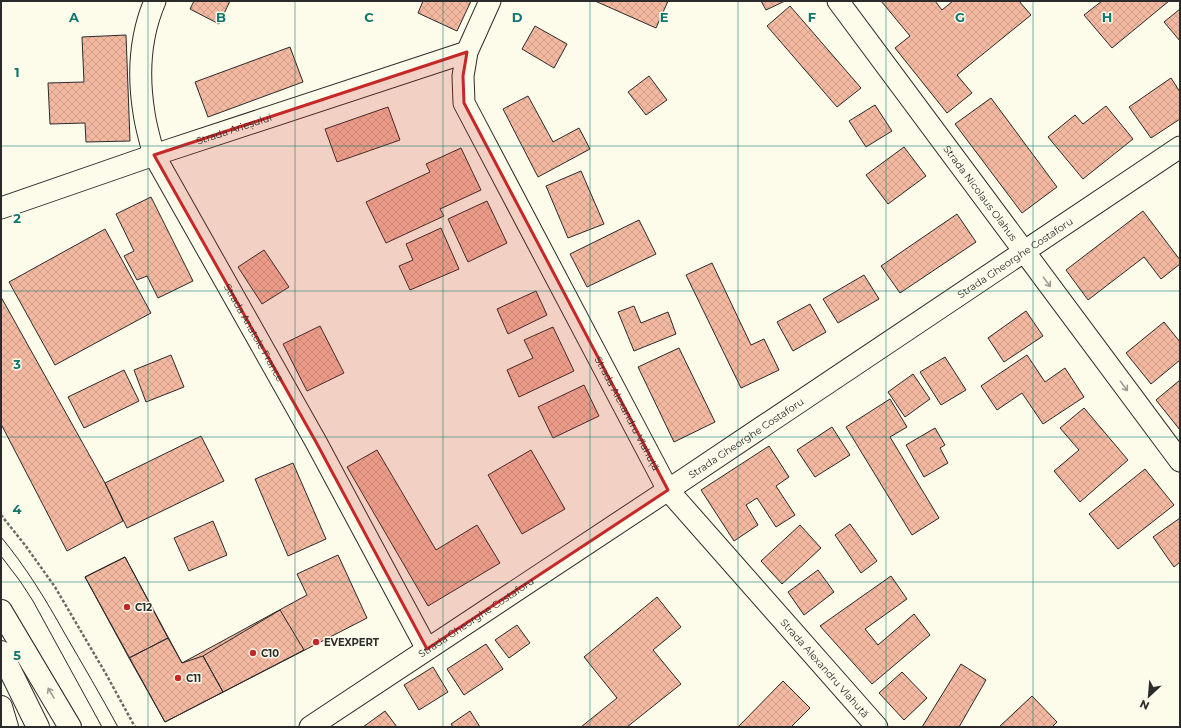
<svg xmlns="http://www.w3.org/2000/svg" width="1181" height="728" font-family="Montserrat,sans-serif">
<defs>
<pattern id="building-cross-hatch" width="8" height="8" patternUnits="userSpaceOnUse"><rect width="8" height="8" fill="#f2b8a0"/><path d="M0 0l8 8M0 8l8-8" fill="none" stroke="#d09e8a"/></pattern>
</defs>
<rect width="100%" height="100%" fill="#fdfbea"/>
<!-- building -->
<path fill="url(#building-cross-hatch)" stroke="#2b2b2b" d="M194,1H230L219,24L190,9Z
M423,1H471L457,31L418,13Z
M595,1H668L656,28Z
M761,1H785L766,10Z
M881,1H935L942,10L953,1H1019L1031,15L957,75L972,93L947,113L895,48L910,36Z
M1102,1H1169L1112,48L1084,15Z
M790,6L861,88L837,107L767,26Z
M1180,9V41L1164,22Z
M535,26L567,44L554,68L522,49Z
M126,35L130,141L86,142L85,123L50,124L48,83L84,82L82,37Z
M290,47L303,82L208,117L195,82Z
M649,76L667,100L646,115L628,92Z
M1171,78L1180,92V119L1151,138L1129,107Z
M528,96L553,142L579,128L590,149L538,177L503,109Z
M991,98L1057,187L1022,213L955,124Z
M875,105L892,131L866,147L849,121Z
M1106,106L1133,139L1083,179L1048,137L1075,115L1083,124Z
M388,107L400,140L337,162L325,129Z
M904,147L926,176L888,204L866,175Z
M461,148L481,190L440,209L444,216L386,243L366,202L430,172L426,164Z
M581,171L604,224L568,238L546,186Z
M151,197L193,281L158,298L147,276L137,280L124,256L134,251L116,214Z
M487,201L507,243L468,262L448,219Z
M1143,211L1180,260V264L1161,279L1144,257L1088,300L1066,270Z
M957,214L976,242L900,293L881,266Z
M639,220L656,254L587,287L570,254Z
M441,228L459,269L410,290L399,266L413,260L406,244Z
M105,229L151,313L55,365L9,282Z
M264,250L289,287L262,304L238,267Z
M712,263L751,345L764,339L779,370L741,388L686,275Z
M864,275L879,299L838,323L823,299Z
M536,291L547,315L508,334L497,309Z
M1,297L105,483L123,521L67,551L1,424Z
M810,304L826,332L793,351L777,322Z
M634,306L641,323L668,312L676,334L634,351L618,312Z
M1026,311L1043,336L1004,362L988,338Z
M1164,322L1180,342V360L1151,384L1126,353Z
M320,326L344,373L307,391L283,344Z
M553,327L574,371L519,397L507,370L533,358L524,340Z
M679,348L715,422L674,442L638,367Z
M171,355L184,387L146,402L134,370Z
M1027,355L1045,382L1065,368L1084,397L1043,424L1022,393L997,410L981,386Z
M945,357L966,390L941,405L920,372Z
M124,370L139,401L84,428L68,397Z
M913,374L930,399L905,417L888,392Z
M1180,380V430L1156,400Z
M584,385L599,416L553,438L538,407Z
M890,399L907,427L890,437L939,518L912,535L846,427Z
M1084,408L1128,460L1080,502L1054,471L1079,450L1060,428Z
M832,427L850,455L815,477L797,450Z
M935,428L945,445L940,448L948,463L924,477L906,445Z
M201,436L224,481L127,528L105,483Z
M769,446L789,477L776,486L795,515L776,527L757,498L746,505L758,525L734,541L701,490Z
M377,450L436,550L477,525L500,563L428,606L347,467Z
M531,450L565,509L522,534L488,475Z
M293,463L326,539L288,556L255,479Z
M1145,469L1174,505L1118,549L1089,514Z
M1180,518V562L1174,567L1153,537Z
M213,521L227,555L189,571L174,538Z
M850,524L877,561L861,573L835,535Z
M800,525L821,548L782,584L761,561Z
M338,555L367,618L165,722L85,577L125,557L182,663L307,595L297,574Z
M125,557L168,638L129,658L85,577Z
M818,570L834,592L804,615L788,592Z
M891,576L907,599L865,629L878,645L914,614L930,635L872,684L820,626Z
M657,597L681,627L653,650L681,684L627,727H581L617,698L584,657Z
M280,610L304,650L223,692L203,656Z
M517,625L530,643L509,658L495,640Z
M168,638L182,663L203,656L223,692L165,722L129,658Z
M486,644L503,669L464,695L447,669Z
M961,664L986,680L959,727H922Z
M433,667L448,692L419,710L404,685Z
M902,672L927,698L904,720L879,693Z
M783,681L810,708L791,727H738Z
M1032,696L1057,722L1052,727H999Z
M385,711L397,727H363Z
M470,711L480,727H453L451,724Z"/>
<g fill="none" stroke-linecap="round" stroke-linejoin="round">
<defs>
<g id="street">
<path id="s1" d="M155,1C140,36 138,76 144,113C146,127 150,141 154,155L316,442L427,649"/>
<path id="s2" d="M490,1L467,52L463,76L464,103L668,490L877,727"/>
<path id="s3" d="M838,1L1180,461"/>
<path id="s4" d="M1,208L154,155L467,52"/>
<path id="s5" d="M310,727L668,490L1180,147"/>
</g>
<path id="secondary" d="M1,611L70,727
M1,707L7,727"/>
<path id="primary" d="M1,652L38,727"/>
</defs>
<!-- street casing -->
<use href="#street" stroke="#2b2b2b" stroke-width="23"/>
<!-- secondary casing -->
<use href="#secondary" stroke="#2b2b2b" stroke-width="24"/>
<!-- primary casing -->
<use href="#primary" stroke="#2b2b2b" stroke-width="24"/>
<!-- path -->
<path stroke="#6a6964" stroke-width="2.5" stroke-dasharray="3 2" stroke-linecap="butt" d="M1,515L25,545L55,587L106,674L135,727"/>
<!-- street -->
<use href="#street" stroke="#fdfbea" stroke-width="21"/>
<!-- secondary -->
<use href="#secondary" stroke="#fdfbea" stroke-width="22"/>
<!-- primary -->
<use href="#primary" stroke="#fdfbea" stroke-width="22"/>
<!-- tram -->
<path stroke="#2b2b2b" stroke-width="1" d="M1,537C26,567 46,600 65,634C83,665 101,696 118,727
M1,556L20,581L33,601L102,727"/>
</g>
<!-- one-way arrows -->
<defs><path id="oneway-shaft" d="M-6 0H5M1.5-3L5.5 0L1.5 3" fill="none" stroke-width="1.6" stroke-linecap="round" stroke-linejoin="round"/></defs>
<g stroke="#9e9d94">
<use href="#oneway-shaft" transform="translate(1047 282) rotate(53)"/>
<use href="#oneway-shaft" transform="translate(1124 386) rotate(53)"/>
<use href="#oneway-shaft" transform="translate(51 693) rotate(-121)"/>
</g>
<!-- marked area -->
<path fill="#c62828" fill-opacity="0.2" stroke="#c62828" stroke-width="3" stroke-linejoin="round" d="M467,52L463,76L464,103L668,490L427,649L316,442L154,155Z"/>
<!-- grid -->
<path fill="none" stroke="#0f766e" stroke-width="1" stroke-opacity="0.55" d="M148,1V727M295,1V727M443,1V727M590,1V727M738,1V727M886,1V727M1033,1V727M1,146H1180M1,291H1180M1,437H1180M1,582H1180"/>
<!-- markers -->
<g fill="#c62828" stroke="#fdfbea" stroke-width="1.5">
<circle cx="127" cy="607" r="4"/>
<circle cx="316" cy="642" r="4"/>
<circle cx="253" cy="653" r="4"/>
<circle cx="178" cy="678" r="4"/>
</g>
<g text-anchor="middle" dominant-baseline="central" stroke-width="3" stroke-linejoin="round" paint-order="stroke">
<!-- street labels -->
<g font-size="10" fill="#2b2b2b" stroke="#fdfbea">
<text stroke="none"><textPath href="#s4" startOffset="246">Strada Arieșului</textPath></text>
<text stroke="none"><textPath href="#s3" startOffset="239">Strada Nicolaus Olahus</textPath></text>
<text stroke="none"><textPath href="#s5" startOffset="847">Strada Gheorghe Costaforu</textPath></text>
<text stroke="none"><textPath href="#s1" startOffset="361">Strada Anatole France</textPath></text>
<text stroke="none"><textPath href="#s2" startOffset="458">Strada Alexandru Vlahuță</textPath></text>
<text stroke="none"><textPath href="#s5" startOffset="523">Strada Gheorghe Costaforu</textPath></text>
<text stroke="none"><textPath href="#s5" startOffset="199">Strada Gheorghe Costaforu</textPath></text>
<text stroke="none"><textPath href="#s2" startOffset="782">Strada Alexandru Vlahuță</textPath></text>
</g>
<!-- poi labels -->
<g font-size="10" font-weight="bold" fill="#2b2b2b" stroke="#fdfbea" text-anchor="start">
<text x="135" y="607">C12</text>
<text x="324" y="642">EVEXPERT</text>
<text x="261" y="653">C10</text>
<text x="186" y="678">C11</text>
</g>
</g>
<g font-size="13" text-anchor="middle" font-weight="bold" fill="#0f766e" stroke="#fdfbea" stroke-width="3" stroke-linejoin="round" paint-order="stroke">
<text x="74" y="22">A</text>
<text x="221" y="22">B</text>
<text x="369" y="22">C</text>
<text x="517" y="22">D</text>
<text x="664" y="22">E</text>
<text x="812" y="22">F</text>
<text x="960" y="22">G</text>
<text x="1107" y="22">H</text>
<text x="17" y="77">1</text>
<text x="17" y="223">2</text>
<text x="17" y="369">3</text>
<text x="17" y="514">4</text>
<text x="17" y="660">5</text>
</g>
<!-- border -->
<rect width="1181" height="728" fill="none" stroke="#2b2b2b" stroke-width="4"/>
<!-- north arrow -->
<g transform="translate(1149 696) rotate(206)" stroke="#fdfbea" stroke-width="3" paint-order="stroke">
<path d="M0-3L7 15L0 10L-7 15Z" fill="#2b2b2b"/>
<text y="-6" font-size="11" font-weight="bold" text-anchor="middle" fill="#2b2b2b">N</text>
</g>
</svg>
